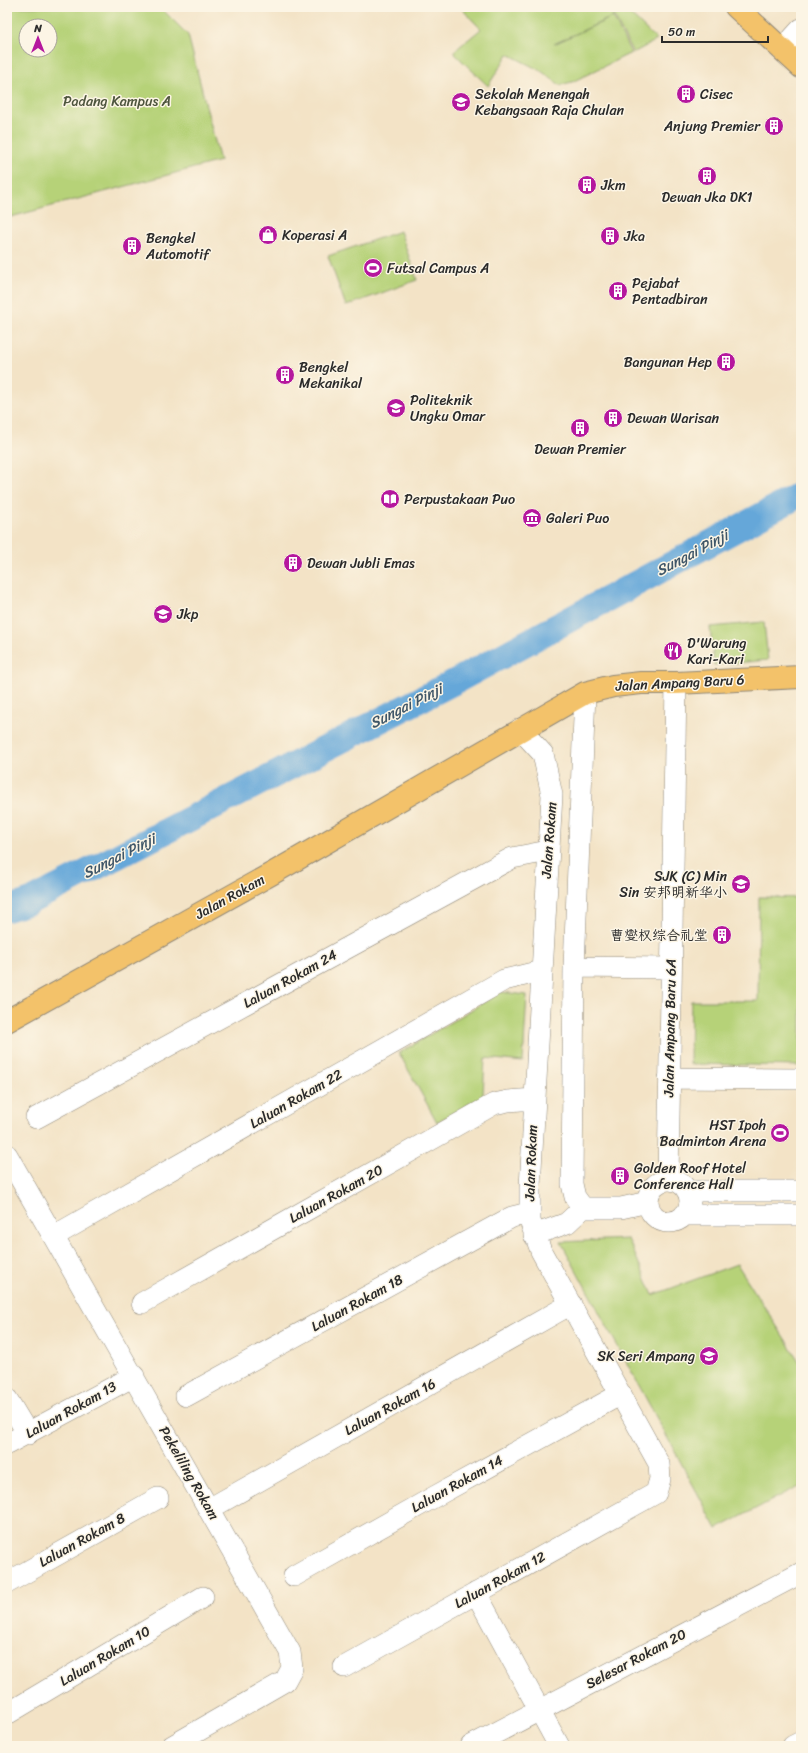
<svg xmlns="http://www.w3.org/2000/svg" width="808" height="1753" font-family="Sriracha,'LXGW WenKai TC',sans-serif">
<rect width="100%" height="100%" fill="#fcf5e5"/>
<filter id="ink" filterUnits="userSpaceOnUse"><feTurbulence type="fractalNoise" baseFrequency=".025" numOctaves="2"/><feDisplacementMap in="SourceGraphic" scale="8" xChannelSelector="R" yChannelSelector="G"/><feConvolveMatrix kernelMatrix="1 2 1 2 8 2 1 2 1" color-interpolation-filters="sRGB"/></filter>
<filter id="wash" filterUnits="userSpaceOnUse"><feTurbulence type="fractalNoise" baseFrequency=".012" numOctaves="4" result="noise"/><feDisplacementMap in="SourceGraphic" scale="16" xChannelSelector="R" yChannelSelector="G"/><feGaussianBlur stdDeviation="0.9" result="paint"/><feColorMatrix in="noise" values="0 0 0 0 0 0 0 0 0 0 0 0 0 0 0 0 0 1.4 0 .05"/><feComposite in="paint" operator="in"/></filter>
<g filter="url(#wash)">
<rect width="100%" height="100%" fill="#f3e3c6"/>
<!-- green -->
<path fill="#b6d278" stroke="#707e52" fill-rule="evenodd" d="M7,7H160L188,35L220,161L7,218ZM26,26H50V50H26Z
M460,7H636L630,14L657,40L633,53L614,16L554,44L613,17L631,53L572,82L560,85L541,71L508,54L488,86L453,52L481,29Z
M400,231L417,280L346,306L328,256Z
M764,622L768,660L714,665L710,627Z
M759,897L801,898V1066L690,1064L691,1001H758Z
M501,992L527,995L523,1062L485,1058L483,1096L437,1122L399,1053Z
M628,1239L653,1295L737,1264L801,1364V1485L717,1529L561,1242Z"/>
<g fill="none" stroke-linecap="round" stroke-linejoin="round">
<!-- river -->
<path stroke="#65a7d9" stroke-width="26" d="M7,909L29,902L456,681L801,494"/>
</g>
</g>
<g filter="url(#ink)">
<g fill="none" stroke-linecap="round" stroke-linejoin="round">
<defs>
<path id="minor" d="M782,50L801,29
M585,693L574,967L572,1184L575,1197L583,1208H621L648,1202
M574,967L671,968
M669,1078L801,1079
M36,1118L512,858L548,851
M7,1155L290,1652L292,1668L285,1681L172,1746
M668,1180L676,683
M648 1201a21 21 0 1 1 42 0a21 21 0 1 1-42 0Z
M687,1191H801
M684,1215H801
M534,1235L567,1223L583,1208
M54,1236L504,980L541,971
M142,1303L494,1104L508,1101L534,1099
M186,1396L512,1217L529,1213
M7,1399L28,1434
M7,1444L134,1376
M209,1509L571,1304
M294,1576L434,1497L621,1394
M7,1583L158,1498
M476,1593L559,1746
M344,1667L656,1493L660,1479L659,1464L541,1251L530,1221V1187L552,795L543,754L520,729
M7,1714L203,1597
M471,1746L801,1573
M793,1746L801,1742"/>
<path id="major" d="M736,7L801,67
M7,1021L273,873L585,693L613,686L641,683H676L801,677"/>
</defs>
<!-- minor casing -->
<use href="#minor" stroke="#8f8778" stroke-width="22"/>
<!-- major casing -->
<use href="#major" stroke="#8f8778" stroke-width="24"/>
<!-- minor -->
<use href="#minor" stroke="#fff" stroke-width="21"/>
<!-- major -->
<use href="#major" stroke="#f3c26a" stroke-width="22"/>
</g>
</g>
<!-- icons -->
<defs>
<symbol id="building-disc" viewBox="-11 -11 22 22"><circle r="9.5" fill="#b5179e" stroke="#fcf5e5"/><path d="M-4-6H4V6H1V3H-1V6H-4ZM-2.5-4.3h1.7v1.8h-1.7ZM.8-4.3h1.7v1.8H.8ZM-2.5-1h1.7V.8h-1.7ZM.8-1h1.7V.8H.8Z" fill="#fff"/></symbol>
<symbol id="school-disc" viewBox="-11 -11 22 22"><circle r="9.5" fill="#b5179e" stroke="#fcf5e5"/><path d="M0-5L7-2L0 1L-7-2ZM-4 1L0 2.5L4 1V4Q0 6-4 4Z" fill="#fff"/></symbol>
<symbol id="shop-disc" viewBox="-11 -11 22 22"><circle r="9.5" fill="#b5179e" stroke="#fcf5e5"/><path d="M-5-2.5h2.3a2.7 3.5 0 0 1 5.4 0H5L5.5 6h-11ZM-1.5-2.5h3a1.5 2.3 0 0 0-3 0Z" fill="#fff"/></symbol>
<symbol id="stadium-disc" viewBox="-11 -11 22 22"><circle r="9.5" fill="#b5179e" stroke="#fcf5e5"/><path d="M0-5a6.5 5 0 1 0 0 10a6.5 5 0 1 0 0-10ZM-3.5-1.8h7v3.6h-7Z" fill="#fff"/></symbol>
<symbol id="university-disc" viewBox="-11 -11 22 22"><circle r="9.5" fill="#b5179e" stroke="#fcf5e5"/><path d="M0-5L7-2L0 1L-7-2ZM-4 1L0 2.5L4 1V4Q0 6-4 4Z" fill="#fff"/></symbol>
<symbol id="library-disc" viewBox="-11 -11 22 22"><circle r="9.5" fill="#b5179e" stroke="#fcf5e5"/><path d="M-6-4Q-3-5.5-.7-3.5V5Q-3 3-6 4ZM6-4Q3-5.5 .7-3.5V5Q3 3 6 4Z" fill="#fff"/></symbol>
<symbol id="museum-disc" viewBox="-11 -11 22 22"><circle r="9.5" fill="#b5179e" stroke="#fcf5e5"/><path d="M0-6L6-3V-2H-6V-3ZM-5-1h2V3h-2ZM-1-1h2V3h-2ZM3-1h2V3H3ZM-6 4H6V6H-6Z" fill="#fff"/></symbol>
<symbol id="restaurant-disc" viewBox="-11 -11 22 22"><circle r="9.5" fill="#b5179e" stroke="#fcf5e5"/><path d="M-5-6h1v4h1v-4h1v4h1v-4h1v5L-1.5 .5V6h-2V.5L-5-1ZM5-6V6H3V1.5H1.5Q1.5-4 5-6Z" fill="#fff"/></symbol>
</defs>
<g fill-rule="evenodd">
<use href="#building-disc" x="675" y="83" width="22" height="22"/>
<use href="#school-disc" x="450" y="91" width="22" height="22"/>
<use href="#building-disc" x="763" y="115" width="22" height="22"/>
<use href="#building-disc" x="696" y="165" width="22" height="22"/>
<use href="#building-disc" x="576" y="174" width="22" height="22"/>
<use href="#shop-disc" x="257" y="224" width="22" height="22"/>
<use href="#building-disc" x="599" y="225" width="22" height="22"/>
<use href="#building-disc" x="121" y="235" width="22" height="22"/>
<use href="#stadium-disc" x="362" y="257" width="22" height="22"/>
<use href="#building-disc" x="607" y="280" width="22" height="22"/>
<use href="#building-disc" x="715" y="351" width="22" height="22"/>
<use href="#building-disc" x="274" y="364" width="22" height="22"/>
<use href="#university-disc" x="385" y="397" width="22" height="22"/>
<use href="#building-disc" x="602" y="407" width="22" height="22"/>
<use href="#building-disc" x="569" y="417" width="22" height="22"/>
<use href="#library-disc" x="379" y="488" width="22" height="22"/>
<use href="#museum-disc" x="521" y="507" width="22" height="22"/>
<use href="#building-disc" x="282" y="552" width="22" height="22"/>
<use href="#university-disc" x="152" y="603" width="22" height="22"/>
<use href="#restaurant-disc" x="662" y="640" width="22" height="22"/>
<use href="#school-disc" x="730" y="873" width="22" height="22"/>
<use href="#building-disc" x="711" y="924" width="22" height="22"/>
<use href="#stadium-disc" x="769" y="1122" width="22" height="22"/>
<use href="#building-disc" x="609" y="1165" width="22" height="22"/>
<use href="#school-disc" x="698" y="1345" width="22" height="22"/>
</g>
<g text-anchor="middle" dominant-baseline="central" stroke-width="3" stroke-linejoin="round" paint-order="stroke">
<!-- poi labels -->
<g font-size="14" fill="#2b2b2b" stroke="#fcf5e5" text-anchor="start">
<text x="475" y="94">Sekolah Menengah<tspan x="475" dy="16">Kebangsaan Raja Chulan</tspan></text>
<text x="700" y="94">Cisec</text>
<text x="760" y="126" text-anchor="end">Anjung Premier</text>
<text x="601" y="185">Jkm</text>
<text x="707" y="197" text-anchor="middle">Dewan Jka DK1</text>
<text x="282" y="235">Koperasi A</text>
<text x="624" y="236">Jka</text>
<text x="146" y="238">Bengkel<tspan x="146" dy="16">Automotif</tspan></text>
<text x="387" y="268">Futsal Campus A</text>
<text x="632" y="283">Pejabat<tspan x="632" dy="16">Pentadbiran</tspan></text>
<text x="712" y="362" text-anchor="end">Bangunan Hep</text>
<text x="299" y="367">Bengkel<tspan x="299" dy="16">Mekanikal</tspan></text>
<text x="410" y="400">Politeknik<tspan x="410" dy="16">Ungku Omar</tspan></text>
<text x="627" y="418">Dewan Warisan</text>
<text x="580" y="449" text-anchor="middle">Dewan Premier</text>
<text x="404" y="499">Perpustakaan Puo</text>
<text x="546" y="518">Galeri Puo</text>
<text x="307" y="563">Dewan Jubli Emas</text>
<text x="177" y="614">Jkp</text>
<text x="687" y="643">D'Warung<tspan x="687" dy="16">Kari-Kari</tspan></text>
<text x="727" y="876" text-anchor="end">SJK (C) Min<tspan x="727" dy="16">Sin 安邦明新华小</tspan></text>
<text x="708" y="935" text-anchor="end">曹燮权综合礼堂</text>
<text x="766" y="1125" text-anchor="end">HST Ipoh<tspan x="766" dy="16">Badminton Arena</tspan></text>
<text x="634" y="1168">Golden Roof Hotel<tspan x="634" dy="16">Conference Hall</tspan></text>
<text x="695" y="1356" text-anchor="end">SK Seri Ampang</text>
</g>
<!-- park labels -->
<g font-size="14" fill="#4e553e" stroke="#fcf5e5">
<text x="117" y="101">Padang Kampus A</text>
</g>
<!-- street labels -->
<g font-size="14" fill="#2b2b2b" stroke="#fcf5e5">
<text transform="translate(680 683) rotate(-3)">Jalan Ampang Baru 6</text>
<text transform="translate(549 840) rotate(-86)">Jalan Rokam</text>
<text transform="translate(230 897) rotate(-29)">Jalan Rokam</text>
<text transform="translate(290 979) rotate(-29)">Laluan Rokam 24</text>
<text transform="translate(670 1028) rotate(-89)">Jalan Ampang Baru 6A</text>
<text transform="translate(296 1099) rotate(-30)">Laluan Rokam 22</text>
<text transform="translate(531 1163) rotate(-88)">Jalan Rokam</text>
<text transform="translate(336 1194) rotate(-29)">Laluan Rokam 20</text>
<text transform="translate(357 1303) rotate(-29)">Laluan Rokam 18</text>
<text transform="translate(390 1407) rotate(-29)">Laluan Rokam 16</text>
<text transform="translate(71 1410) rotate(-29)">Laluan Rokam 13</text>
<text transform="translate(189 1473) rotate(60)">Pekeliling Rokam</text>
<text transform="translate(457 1484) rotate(-29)">Laluan Rokam 14</text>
<text transform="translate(82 1540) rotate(-29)">Laluan Rokam 8</text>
<text transform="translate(500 1580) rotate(-29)">Laluan Rokam 12</text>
<text transform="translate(105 1656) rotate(-31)">Laluan Rokam 10</text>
<text transform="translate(636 1659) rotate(-28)">Selesar Rokam 20</text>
</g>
<!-- water labels -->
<g font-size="15" font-style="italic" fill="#3f5668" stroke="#fcf5e5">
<text transform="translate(692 553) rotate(-28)">Sungai Pinji</text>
<text transform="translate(406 706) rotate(-27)">Sungai Pinji</text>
<text transform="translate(119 856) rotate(-27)">Sungai Pinji</text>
</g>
</g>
<!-- margin -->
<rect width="808" height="1753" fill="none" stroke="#fcf5e5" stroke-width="24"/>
<!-- north arrow -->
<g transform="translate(38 38)"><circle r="19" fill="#fcf5e5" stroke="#a8a49b"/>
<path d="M0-3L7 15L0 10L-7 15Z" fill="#b5179e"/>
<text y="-6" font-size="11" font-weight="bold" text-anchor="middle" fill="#2b2b2b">N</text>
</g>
<!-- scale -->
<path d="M662 36v6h106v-6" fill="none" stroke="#2b2b2b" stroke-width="2"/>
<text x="668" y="36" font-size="12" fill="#2b2b2b" stroke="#fcf5e5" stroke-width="3" paint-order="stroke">50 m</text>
</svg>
